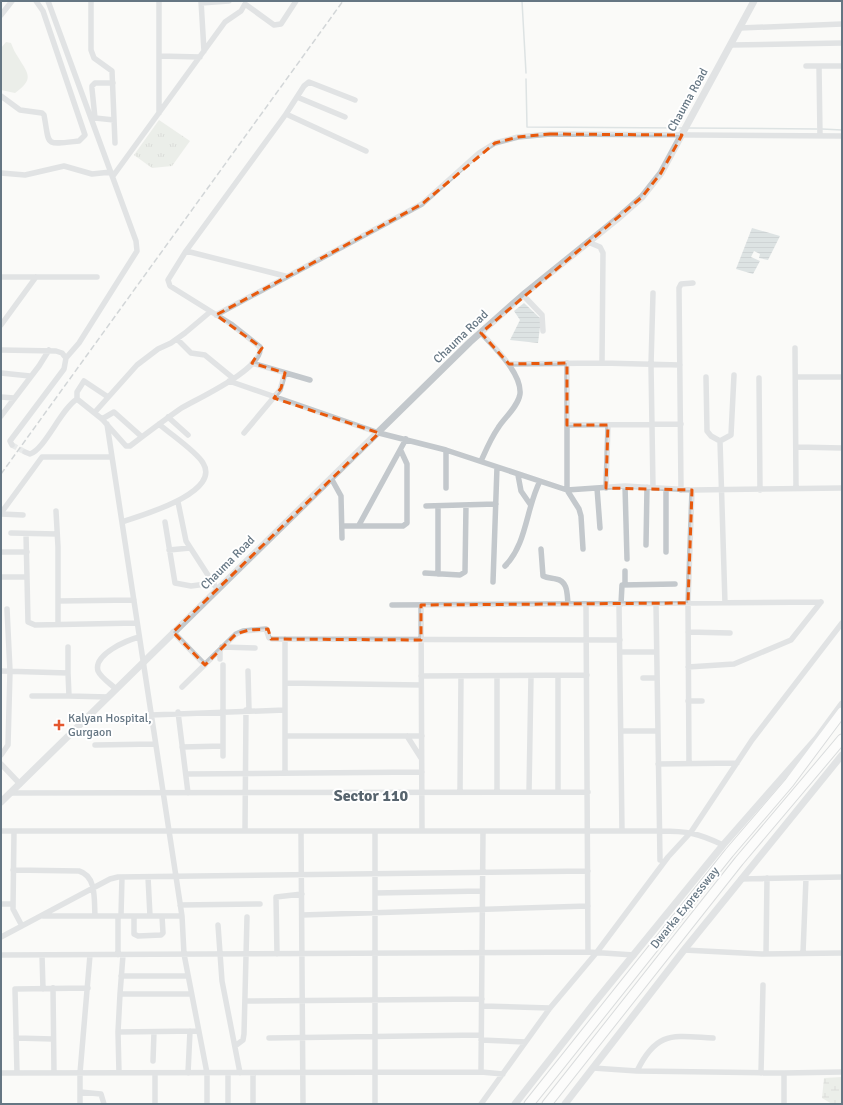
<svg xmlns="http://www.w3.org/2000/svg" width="843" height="1105" font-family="Signika,sans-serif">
<defs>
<pattern id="wetland-marsh" width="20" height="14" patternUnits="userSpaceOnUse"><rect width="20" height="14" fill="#dadfd7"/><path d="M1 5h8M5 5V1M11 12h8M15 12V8" fill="none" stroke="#b4b9b4"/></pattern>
<pattern id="park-tufts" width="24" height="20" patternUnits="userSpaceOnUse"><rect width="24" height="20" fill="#dadfd7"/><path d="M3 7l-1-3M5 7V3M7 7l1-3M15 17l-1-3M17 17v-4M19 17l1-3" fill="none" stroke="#b4b9b4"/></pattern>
<pattern id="water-rules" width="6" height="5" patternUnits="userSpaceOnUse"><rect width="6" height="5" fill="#bbc7cb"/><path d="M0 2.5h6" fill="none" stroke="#9ca6aa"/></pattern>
</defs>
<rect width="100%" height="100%" fill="#fafaf8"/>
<!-- grass -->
<path fill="#dadfd7" d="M6,42L11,43C13,48 15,53 18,57C29,75 34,79 15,93L1,90V48Z"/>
<!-- wetland -->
<path fill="url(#wetland-marsh)" d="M842,1077V1104H832L822,1098L824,1078Z"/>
<!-- park -->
<path fill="url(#park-tufts)" d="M159,120L190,141L172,166L152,168L134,155Z"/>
<!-- water -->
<path fill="url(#water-rules)" d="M752,228L780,236L768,260L759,258L760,254L754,251L751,257L760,261L753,274L736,269Z
M524,303L541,319L538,343L510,340L520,320L514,311Z"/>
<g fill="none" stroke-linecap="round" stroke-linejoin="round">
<!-- stream -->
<path stroke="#bbc7cb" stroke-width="1.5" d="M522,1L526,73
M526,79L527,127L682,128
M688,128L817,129
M822,129L842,130"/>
<!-- minor-tunnel -->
<path stroke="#d5d9db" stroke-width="5.5" stroke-dasharray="5.5 3" stroke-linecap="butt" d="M12,445L25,452"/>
<defs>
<path id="trunk" d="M529,1104L729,853L789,783L842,712
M547,1104L739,861L842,739"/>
</defs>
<!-- trunk casing -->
<use href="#trunk" stroke="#b4b9bd" stroke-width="11"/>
<!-- minor -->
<path stroke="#c3c8cc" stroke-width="5.5" d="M48,1L136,241L137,251L79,343L66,358
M91,1V50L94,58L112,71L115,143
M201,1L204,51
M201,3L229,1
M1,15L12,1
M740,28L842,24
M731,45L842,43
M159,56L200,57
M806,66H842
M819,66L820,136
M113,83H95L92,86V89L95,118L114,120
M1,96L20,110L42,113L44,115C50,146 43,145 79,141L85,135L43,11L36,1
M297,97L345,117
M159,113V1
M286,114L304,86L309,82L355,100
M1,173L25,175L64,166L92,174L111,172
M113,176L225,22L241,11L245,4L274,25L281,24L296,1
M588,242L600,247L603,253L602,363
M186,251L285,276
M1,277H97
M523,295L542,315L543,331
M216,315L422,204L479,153L495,143L518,137L550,134L842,136
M1,325L36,277
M177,339L191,353L205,355L233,378
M795,348L796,488
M1,350L56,351L62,353L66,358L64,369L10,441L12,445
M252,363L310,380
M567,363V490L579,509L581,516L583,549
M509,364L602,363L680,365
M1,373L30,376
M706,377L707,431L711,436L720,441L725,603
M796,377H842
M759,378L760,490
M229,381L379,433L446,450L567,490L625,486L692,490L842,488
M1,397L14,398
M77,399V392L84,381L108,397
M95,412L137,365L158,349L171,343L185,333L210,312
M1,416L39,366L49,350
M168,417L188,435
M102,419L114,412L142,437
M107,424L182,916L184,954L207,1073V1104
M567,425L681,424
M244,433L280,390L285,373
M720,441L731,435L734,375
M796,447L842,448
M25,452L30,454C45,449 61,409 77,399L102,419L126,446H130C147,433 163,421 180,409C196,399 264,369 260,347L231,324L170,286L168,280L186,251L286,114L366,151
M481,461C486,450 491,438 498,428C504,418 518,407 520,394C522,373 494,347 481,333
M518,475L521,491L530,504
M331,478L341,496L342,538
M625,486L627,559
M446,488V450
M597,488L600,528
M606,488L608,425
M653,488L651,365L653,293
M666,489V552
M681,490L679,288L681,284L693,283
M178,502L186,541L215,586
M426,506L496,504
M438,506V574
M56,511L58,547V624
M1,513L42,457H112
M1,514L23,515
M122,522C139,516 222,493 203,463C196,451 170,434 159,424
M165,522L175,583L191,586L214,583
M359,525L406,439
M342,526H403L407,523V464L401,451
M11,533L57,534
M26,534L28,622L35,625L137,623
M646,545L647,487
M541,549L543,576C547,578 551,578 556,579C568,581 567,594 568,604
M169,550L190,548
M1,552H27
M505,566C527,544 526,508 540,481
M625,571V585
M425,573L460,575L465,572L466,505
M1,577H27
M493,582L497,467
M58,601L134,600
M586,604L588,952
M619,604L622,831
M621,604L622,585L675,584
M656,604L660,860
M392,605L821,602
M421,605L422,831
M173,632L205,665
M688,632L730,633
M285,639V773
M68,647V673
M222,647L255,648
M220,650V659
M620,652H656
M688,667L734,664L791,640L821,602
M1,671L68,673L69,696L108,697
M248,671L249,710
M421,676L587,675
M497,676V792
M558,676V792
M643,678H657
M285,683L421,685
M182,687L236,634L243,631L266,629L269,638L272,639L620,640
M116,689C111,684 101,678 98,671C93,654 128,640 139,637
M32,696H69
M688,701H702
M178,712L188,793
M151,715L285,710
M128,721L152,720
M621,731H658
M285,736H422
M407,736L421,758
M95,745L155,744
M182,747L223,746
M1,755L8,745L10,671L7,609
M223,756V665
M689,763L688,603L692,490
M1,764L20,784
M658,764L737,763
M186,774L422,772
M460,792L461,676
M529,792L531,676
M11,793L588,792
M1,831H660C687,831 698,833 723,845
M14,831L13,909L22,926
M245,831L246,710
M301,831L303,1104
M375,831V1104
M13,870L79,871C97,876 94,901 95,916
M148,877L150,916
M741,879L842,877
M375,893L482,891
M1,904H12
M180,905L260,904
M302,915L588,906
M43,916H182
M118,916V955
M121,916L122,877
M134,916V934L138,936L161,935L163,933L162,916
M218,925L222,981L240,1073
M1,937L110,879L118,877L588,871
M684,950L762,954L842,953
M803,953L806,878
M277,954L276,897L302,894
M766,954L767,878
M1,955L588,952L634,955
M42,955L43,989
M123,955L120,994H191
M121,976H188
M53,988L54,1073
M245,1001L482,999
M482,1006L550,1008
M118,1032L120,994
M16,1038L53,1039
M269,1038L481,1035
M481,1040L525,1042
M235,1046L243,1040L244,1034L247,917
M153,1061L154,1032
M593,1068L637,1071L784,1073V1104
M637,1071C657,1030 673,1036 713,1038
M481,1072L483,831
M1,1073L481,1072L503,1074
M17,1073L15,989L88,988
M119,1073L118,1032L198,1031
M188,1073L190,1031
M228,1073V1104
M761,1073L763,985
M784,1073L842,1072
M80,1092L101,1094L104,1104
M80,1104V1073L90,955
M155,1104V1073
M253,1104V1073
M481,1104L550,1008L597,952L668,857L691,832L752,740L842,623"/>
<!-- tertiary -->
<path stroke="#c3c8cc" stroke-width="7" d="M1,802L470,342L523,295L617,219L642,197L661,173L754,1
M515,1104L595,1002L723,845L817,738L842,704
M565,1104L684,950L842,755"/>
<!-- trunk -->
<use href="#trunk" stroke="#fff" stroke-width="9"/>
<!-- rail -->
<path stroke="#a2aab0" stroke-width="1.5" stroke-dasharray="6 3" stroke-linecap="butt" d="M1,474L343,1"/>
</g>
<!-- marked area -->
<path d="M0 0H843V1105H0ZM550,134L682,135L661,173L642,197L481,333L509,364L567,363V425H608L606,488L692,490L688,603L421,605V640L271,639L268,629L249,630L236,634L205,665L173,632L379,433L274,398L281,388L285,373L252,363L262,348L216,315L422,204L495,143L518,137Z" fill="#fafaf8" fill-opacity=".55" fill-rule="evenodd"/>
<path fill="none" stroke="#e8590c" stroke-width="3" stroke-dasharray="8 5" stroke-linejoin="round" d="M550,134L682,135L661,173L642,197L481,333L509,364L567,363V425H608L606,488L692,490L688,603L421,605V640L271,639L268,629L249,630L236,634L205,665L173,632L379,433L274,398L281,388L285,373L252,363L262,348L216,315L422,204L495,143L518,137Z"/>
<!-- markers -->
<path fill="#e4572e" stroke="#fff" stroke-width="1.5" d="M57 719h4v4h4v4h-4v4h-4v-4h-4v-4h4z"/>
<g text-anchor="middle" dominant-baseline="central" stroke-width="4" stroke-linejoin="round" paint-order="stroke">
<!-- street labels -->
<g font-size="12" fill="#657683" stroke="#fff">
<text transform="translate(688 100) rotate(-61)">Chauma Road</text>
<text transform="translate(461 337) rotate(-44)">Chauma Road</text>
<text transform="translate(228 563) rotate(-45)">Chauma Road</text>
<text transform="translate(685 908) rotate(-51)">Dwarka Expressway</text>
</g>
<!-- poi labels -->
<g font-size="12" fill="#657683" stroke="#fff" text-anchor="start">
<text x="68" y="718">Kalyan Hospital,<tspan x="68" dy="14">Gurgaon</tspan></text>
</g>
<!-- district labels -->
<g font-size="16" font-weight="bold" fill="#57646e" stroke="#fff">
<text x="371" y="796">Sector 110</text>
</g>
</g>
<!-- border -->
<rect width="843" height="1105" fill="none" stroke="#657683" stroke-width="4"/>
</svg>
